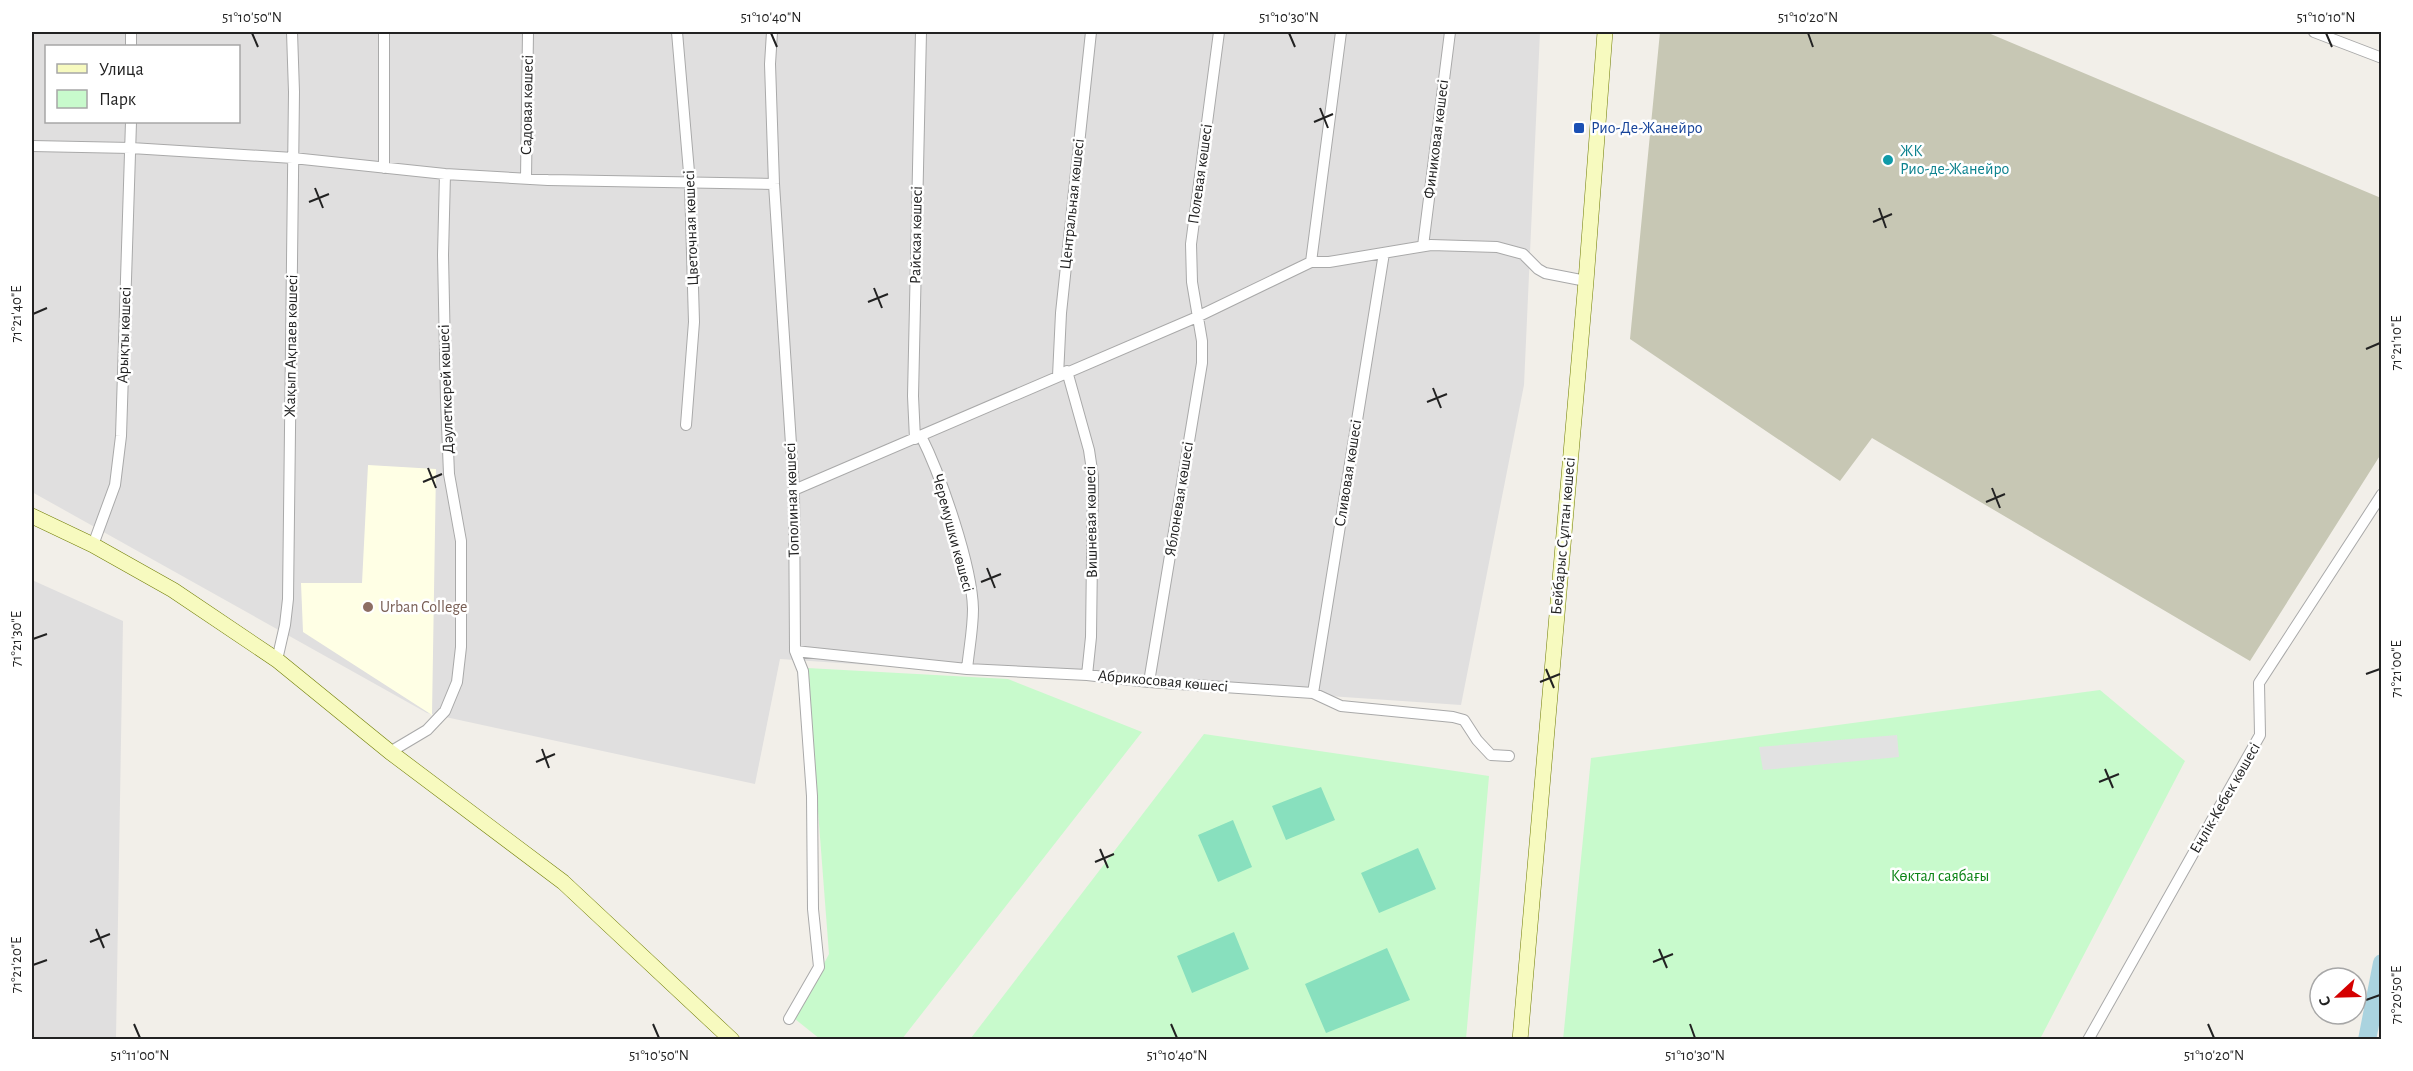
<svg xmlns="http://www.w3.org/2000/svg" width="2413" height="1071" font-family="'Alegreya Sans',sans-serif">
<rect width="100%" height="100%" fill="#f2efe9"/>
<!-- residential -->
<path fill="#e0dfdf" fill-rule="evenodd" d="M32,32H1540L1524,385L1461,705L780,659L755,784L427,713L32,492ZM46,46H238V122H46Z
M32,580L123,621L116,1039H32Z"/>
<!-- education -->
<path fill="#ffffe5" d="M368,465L436,469L432,715L303,632L301,583H362Z"/>
<!-- construction -->
<path fill="#c7c7b4" d="M1660,32H1986L2381,198V454L2250,661L1872,438L1840,481L1630,339Z"/>
<!-- park -->
<path fill="#c8facc" d="M807,668L1008,679L1142,732L902,1039H820L795,1019L829,954Z
M2100,690L2185,761L2040,1039L1563,1040L1591,758Z
M1204,734L1489,776L1466,1039L971,1038Z"/>
<!-- pitch -->
<path fill="#88e0be" d="M1321,787L1335,820L1286,840L1272,806Z
M1233,820L1252,867L1218,882L1198,835Z
M1418,848L1436,889L1379,913L1361,873Z
M1234,932L1249,969L1192,993L1177,956Z
M1387,948L1410,1000L1326,1033L1305,984Z"/>
<!-- parking -->
<path fill="#e2e2e2" d="M1897,735L1899,757L1763,770L1759,747Z"/>
<g fill="none" stroke-linecap="round" stroke-linejoin="round">
<!-- river -->
<path stroke="#aad3df" stroke-width="18" d="M2367,1040L2382,963"/>
<defs>
<path id="street" d="M384,32V168
M677,32L690,184L694,322L686,425
M772,32L770,64L774,184L794,490L795,651L803,671L812,796L813,909L819,967L789,1019
M2314,32L2382,58
M131,46V32
M32,146L131,148L293,158L445,174L548,180L774,184
M526,178L528,32
M1423,246L1450,32
M1311,262L1341,32
M1067,371L1089,450L1093,477L1091,637L1087,675
M1058,376L1061,313L1091,32
M921,436C941,476 972,565 973,609C973,629 969,649 967,669
M915,439L913,396L921,32
M794,490L1197,317L1311,262H1329L1431,245L1497,247L1523,254L1538,269L1545,273L1586,281
M93,545L115,485L121,436L131,122
M795,651L967,669L1087,675L1149,682L1313,693L1341,706L1453,717L1464,720L1477,740L1491,755L1509,756
M277,660L285,625L288,599L294,92L292,32
M1149,682L1202,363V341L1192,282L1191,244L1219,32
M1313,693L1384,253
M390,752L427,730L445,711L457,682L461,647V541L449,474L446,400L443,255L445,174
M2088,1040L2260,735L2259,683L2382,494"/>
<path id="secondary" d="M32,516L93,545L173,590L277,660L390,752L563,882L732,1040
M1520,1040L1586,281L1605,32"/>
</defs>
<!-- street casing -->
<use href="#street" stroke="#a9a9a9" stroke-width="12"/>
<!-- secondary casing -->
<use href="#secondary" stroke="#707d05" stroke-width="16"/>
<!-- street -->
<use href="#street" stroke="#fff" stroke-width="10"/>
<!-- secondary -->
<use href="#secondary" stroke="#f7fabf" stroke-width="15"/>
</g>
<!-- ticks -->
<path fill="none" stroke="#222" stroke-width="2" d="M252,33L258,47M771,33L777,47M1289,33L1295,47M1808,33L1813,47M2326,33L2332,47M1320,108L1328,128M1314,122L1333,114M315,188L323,208M309,202L329,194M1879,208L1886,228M1873,222L1892,214M874,288L882,308M868,302L888,294M33,314L47,308M2366,349L2380,343M1433,388L1441,408M1427,402L1447,394M428,468L436,488M423,482L442,474M1992,488L2000,508M1986,502L2005,494M987,568L995,588M981,582L1001,574M33,639L47,634M1546,669L1554,688M2366,674L2380,669M1540,682L1560,674M542,749L549,768M536,762L555,754M2105,769L2113,788M2099,782L2119,774M1100,849L1108,868M1095,862L1114,854M96,929L104,948M90,942L110,934M1659,949L1667,968M1653,962L1673,954M33,965L47,960M2366,1000L2380,995M134,1024L140,1038M653,1024L659,1038M1171,1024L1177,1038M1690,1024L1695,1038M2208,1024L2214,1038"/>
<!-- markers -->
<rect fill="#1a4fb4" stroke="#fff" stroke-width="2" x="1573" y="122" width="12" height="12" rx="3"/>
<circle fill="#0f9aa8" stroke="#fff" stroke-width="2" cx="1888" cy="160" r="6"/>
<circle fill="#8d6e63" stroke="#fff" stroke-width="2" cx="368" cy="607" r="6"/>
<g text-anchor="middle" dominant-baseline="central" stroke-width="5" stroke-linejoin="round" paint-order="stroke">
<!-- street labels -->
<g font-size="16" fill="#222" stroke="#fff">
<text transform="translate(527 105) rotate(-89)">Садовая көшесі</text>
<text transform="translate(1436 139) rotate(-83)">Финиковая көшесі</text>
<text transform="translate(1200 174) rotate(-82)">Полевая көшесі</text>
<text transform="translate(1072 204) rotate(-84)">Центральная көшесі</text>
<text transform="translate(691 228) rotate(-92)">Цветочная көшесі</text>
<text transform="translate(916 235) rotate(-89)">Райская көшесі</text>
<text transform="translate(124 335) rotate(-88)">Арықты көшесі</text>
<text transform="translate(291 346) rotate(-89)">Жақып Ақпаев көшесі</text>
<text transform="translate(446 389) rotate(-92)">Дәулеткерей көшесі</text>
<text transform="translate(1348 473) rotate(-81)">Сливовая көшесі</text>
<text transform="translate(1179 499) rotate(-81)">Яблоневая көшесі</text>
<text transform="translate(792 500) rotate(-92)">Тополиная көшесі</text>
<text transform="translate(1091 522) rotate(-91)">Вишневая көшесі</text>
<text transform="translate(953 533) rotate(75)">Черемушки көшесі</text>
<text transform="translate(1563 536) rotate(-85)">Бейбарыс Сұлтан көшесі</text>
<text transform="translate(1163 681) rotate(5)">Абрикосовая көшесі</text>
<text transform="translate(2225 798) rotate(-60)">Еңлік-Кебек көшесі</text>
</g>
<!-- transit labels -->
<g font-size="16" fill="#164399" stroke="#fff" text-anchor="start">
<text x="1591" y="128">Рио-Де-Жанейро</text>
</g>
<!-- culture labels -->
<g font-size="16" fill="#0d838f" stroke="#fff" text-anchor="start">
<text x="1900" y="151">ЖК<tspan x="1900" dy="18">Рио-де-Жанейро</tspan></text>
</g>
<!-- education labels -->
<g font-size="16" fill="#785e54" stroke="#fff" text-anchor="start">
<text x="380" y="607">Urban College</text>
</g>
<!-- park labels -->
<g font-size="16" fill="#0c8416" stroke="#fff">
<text x="1940" y="876">Көктал саябағы</text>
</g>
</g>
<!-- border -->
<rect width="2413" height="1071" fill="none" stroke="#ffffff" stroke-width="66"/>
<!-- legend -->
<rect x="45" y="45" width="195" height="78" fill="#ffffff" stroke="#a7a7a7" stroke-width="1.5"/>
<rect x="57" y="64" width="30" height="9" fill="#f7fabf" stroke="#a7a7a7" stroke-width="1.5"/>
<text x="99" y="75" font-size="18" fill="#222222">Улица</text>
<rect x="57" y="90" width="30" height="18" fill="#c8facc" stroke="#a7a7a7" stroke-width="1.5"/>
<text x="99" y="105" font-size="18" fill="#222222">Парк</text>
<!-- north arrow -->
<g transform="translate(2338 996) rotate(248)"><circle r="28" fill="#ffffff" stroke="#a7a7a7" stroke-width="1.5"/>
<path d="M0-4.5L10 22L0 15L-10 22Z" fill="#d40000"/>
<text y="-9" font-size="16" font-weight="bold" text-anchor="middle" fill="#222222">С</text>
</g>
<rect x="33" y="33" width="2347" height="1005" fill="none" stroke="#222" stroke-width="2"/>
<g font-size="15" text-anchor="middle" fill="#222">
<text x="252" y="22">51°10'50"N</text>
<text x="771" y="22">51°10'40"N</text>
<text x="1289" y="22">51°10'30"N</text>
<text x="1808" y="22">51°10'20"N</text>
<text x="2326" y="22">51°10'10"N</text>
<text transform="translate(16 314) rotate(-90)" y="5">71°21'40"E</text>
<text transform="translate(2396 343) rotate(-90)" y="5">71°21'10"E</text>
<text transform="translate(16 639) rotate(-90)" y="5">71°21'30"E</text>
<text transform="translate(2396 669) rotate(-90)" y="5">71°21'00"E</text>
<text transform="translate(16 965) rotate(-90)" y="5">71°21'20"E</text>
<text transform="translate(2396 995) rotate(-90)" y="5">71°20'50"E</text>
<text x="140" y="1060">51°11'00"N</text>
<text x="659" y="1060">51°10'50"N</text>
<text x="1177" y="1060">51°10'40"N</text>
<text x="1695" y="1060">51°10'30"N</text>
<text x="2214" y="1060">51°10'20"N</text>
</g>
</svg>
